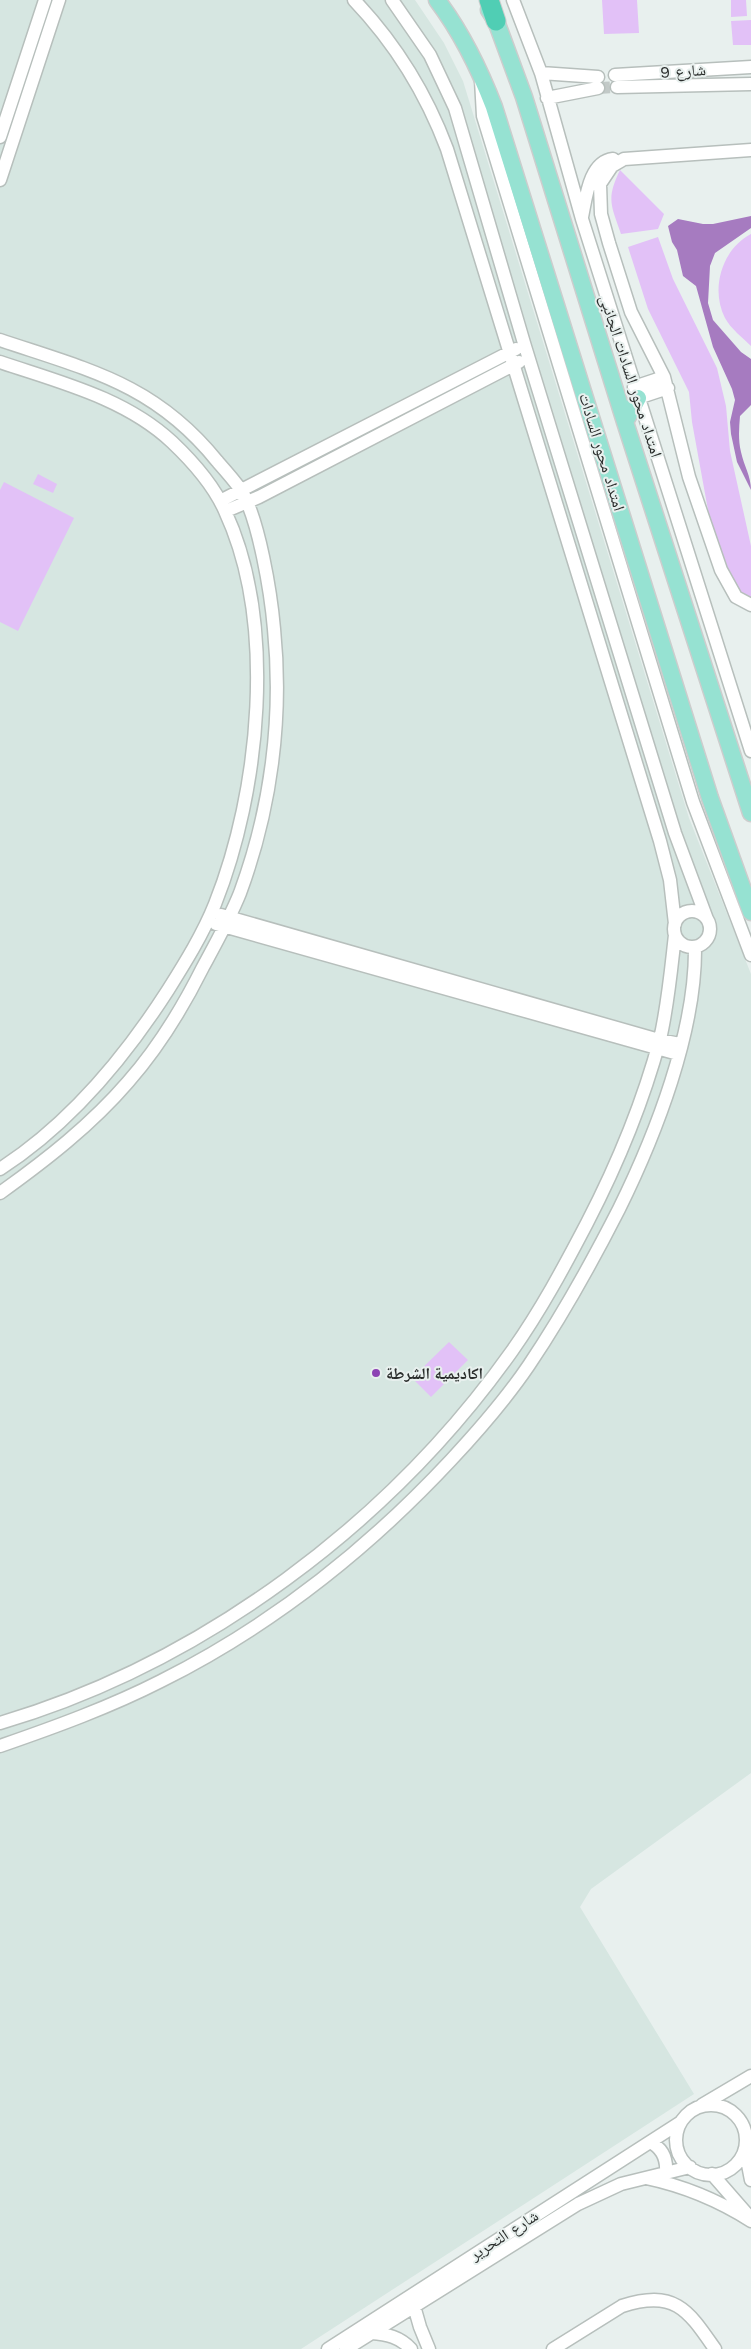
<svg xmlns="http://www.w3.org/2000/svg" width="751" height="2349" font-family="'Work Sans','Noto Naskh Arabic',sans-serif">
<rect width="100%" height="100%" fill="#e8f0ee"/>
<!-- built -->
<path fill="#d6e6e1" d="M0,0H415L444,43L463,81L689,818L751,974V1773L591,1889L580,1907L694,2094L301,2349H0Z"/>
<!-- green -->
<path fill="#e2c1f7" d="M602,0H637L639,33L604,34Z
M731,0H746L747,16L731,17Z
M751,20V45H733L731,21Z
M620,170L664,214L658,229L621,234C611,205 606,199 620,170Z
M751,234V346C743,338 731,329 725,318C710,289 722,249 751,234Z
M658,237L673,279L717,368L726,406L730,451L751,546V601L735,592L714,543L692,422L689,392L648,309L628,247Z
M38,474L57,484L53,493L33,484Z
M4,482L74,518L18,631L0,622V490Z
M449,1342L468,1360L431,1397L412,1378Z"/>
<!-- water -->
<path fill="#a67bc0" d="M751,216V228L715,253L710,266L708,303L713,320L741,352L751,359V405L740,416C739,428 738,440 741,452C744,466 751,476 751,490L737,462L731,434L730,422L735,400L732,389L713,347L696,286L683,276L677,250L672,242L668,226L678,219L703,224H713Z"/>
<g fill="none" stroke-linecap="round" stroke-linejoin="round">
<!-- minor-tunnel -->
<path stroke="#c2c9c7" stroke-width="12" stroke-dasharray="12 6" stroke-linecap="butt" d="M598,88L617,87"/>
<defs>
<path id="minor" d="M354,0C395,43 426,93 447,149L660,841L670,880L675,924
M392,0L430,55L455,108L524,343L675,833L707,919
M513,0L541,73L582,219L751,751
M541,73L598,77
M615,75L751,67
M481,80L483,116L693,802L751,955
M617,87L751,84
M547,98L598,88
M0,137L45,0
M751,150L624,159L612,166L600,184L601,214L609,243L631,312L664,377L689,477L721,570L736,597L751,605
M0,180L59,0
M582,217C586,198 589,162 613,159
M0,340C89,370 155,384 217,461C225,470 234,480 241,490C259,519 271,594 274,629C283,718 271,809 240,893C230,918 216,943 203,967C183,1007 158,1048 128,1082C91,1125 46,1160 0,1193
M0,362C59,382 125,398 172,442C191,460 214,486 225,511C277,623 260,791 215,904C203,934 185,963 168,990C125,1057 68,1125 0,1169
M634,387L664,377
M638,398L668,388
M220,501L516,349
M226,511L259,497L519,362
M674 929a18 18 0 1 1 36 0a18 18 0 1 1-36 0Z
M221,915L659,1040L680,1044
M216,924L678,1054
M0,1723C203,1663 390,1523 512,1351C541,1310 564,1267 587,1223C617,1165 643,1102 660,1039C668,1005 671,970 675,935
M0,1746C55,1727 110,1707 161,1681C271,1626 367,1550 451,1460C478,1431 506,1399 529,1365C562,1316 592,1262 619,1209C656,1134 696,1031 695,947
M702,2105L751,2076
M676 2140a35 35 0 1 1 70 0a35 35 0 1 1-70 0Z
M650,2142C662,2148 667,2158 666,2172
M745,2149L751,2180
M712,2174L747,2214
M646,2178C684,2186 718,2200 751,2221
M414,2306L420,2327L429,2349
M371,2333C387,2334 400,2337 411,2349
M328,2349L681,2122
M346,2349L578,2204L621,2184L690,2167
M553,2349L622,2306C675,2289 688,2310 715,2349"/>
<path id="major" d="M437,0C462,33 479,68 494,107L710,798L751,912
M489,10L496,21L524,97L625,422L751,813
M625,422L638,398"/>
<path id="highway" d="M489,0L496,21"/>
</defs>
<!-- minor casing -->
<use href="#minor" stroke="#b7bfbc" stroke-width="15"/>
<!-- major casing -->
<use href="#major" stroke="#cccdcd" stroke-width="19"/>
<!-- highway casing -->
<use href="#highway" stroke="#cccdcd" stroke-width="21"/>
<!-- minor -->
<use href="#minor" stroke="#fff" stroke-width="12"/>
<!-- major -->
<use href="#major" stroke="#96e2d2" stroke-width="16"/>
<!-- highway -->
<use href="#highway" stroke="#50ceb4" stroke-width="19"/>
</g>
<!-- markers -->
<circle fill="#8d43b4" stroke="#e8f0ee" stroke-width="2" cx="376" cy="1373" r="5"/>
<g text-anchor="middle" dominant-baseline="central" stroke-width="4" stroke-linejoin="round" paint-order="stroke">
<!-- street labels -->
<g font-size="16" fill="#2b2e2d" stroke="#e8f0ee">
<text transform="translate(683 71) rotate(-4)">شارع 9</text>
<text transform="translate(631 376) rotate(72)">امتداد محور السادات الجانبى</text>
<text transform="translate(602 452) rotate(73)">امتداد محور السادات</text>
<text transform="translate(504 2235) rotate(-33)">شارع التحرير</text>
</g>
<!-- poi labels -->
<g font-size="16" font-weight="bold" fill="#2b2e2d" stroke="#e8f0ee" text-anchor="start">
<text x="386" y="1373">اكاديمية الشرطة</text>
</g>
</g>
</svg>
